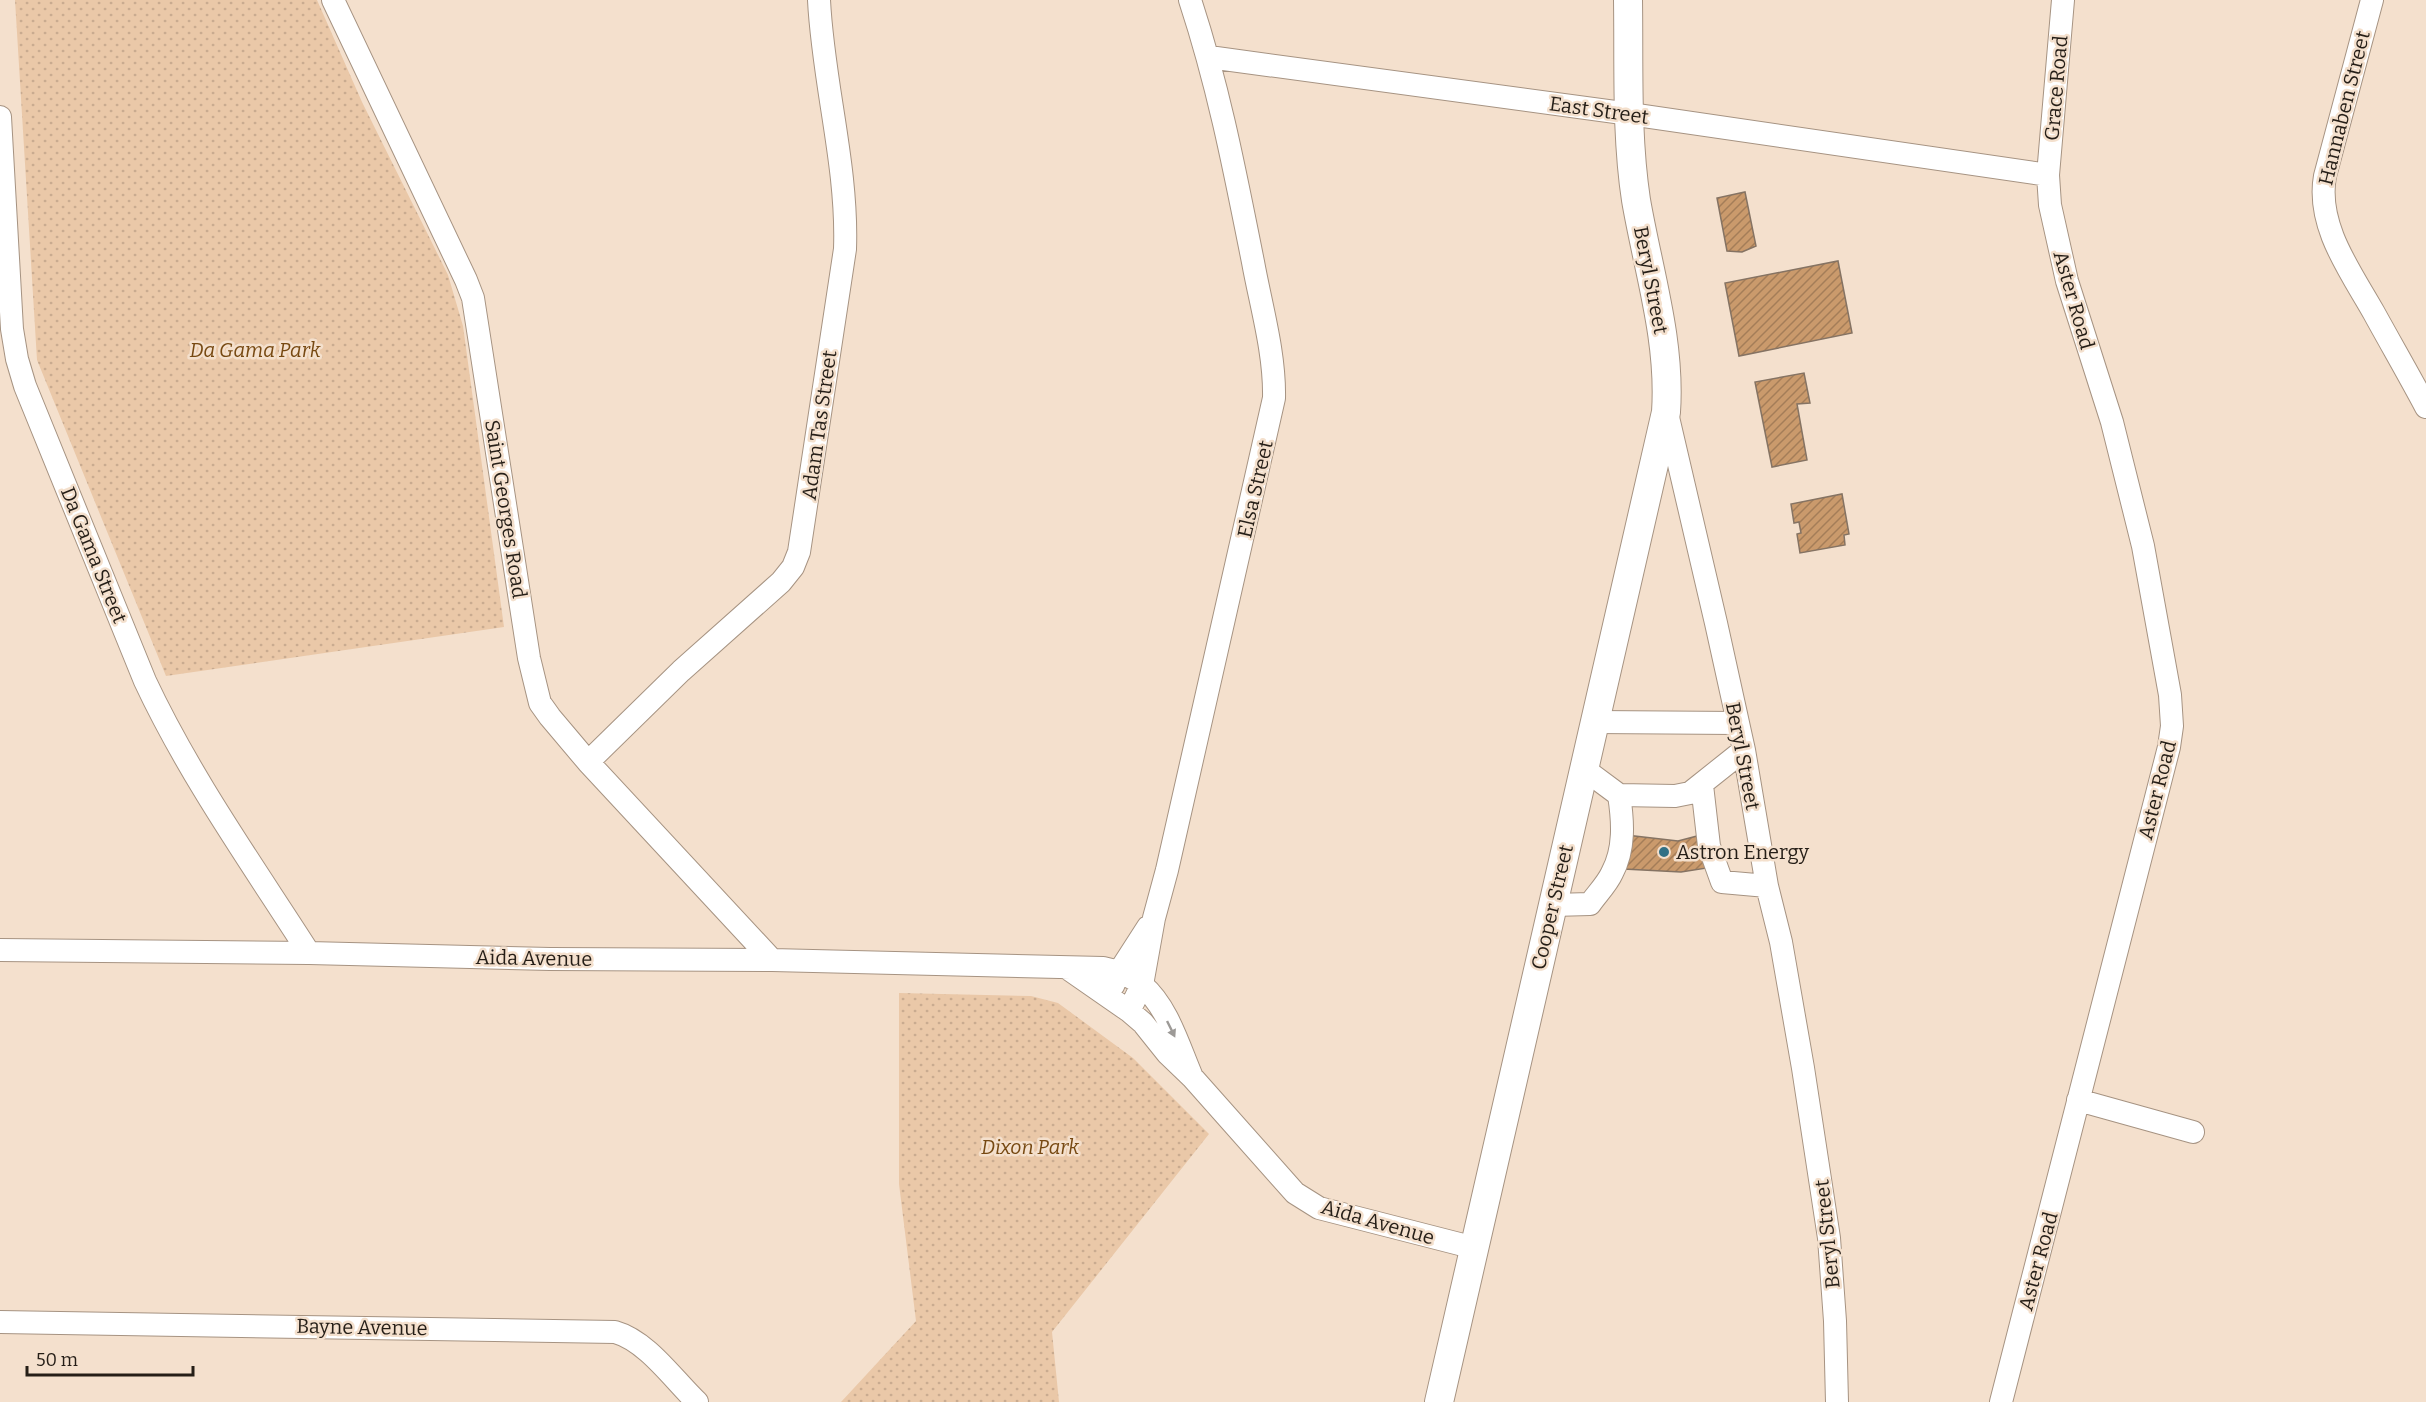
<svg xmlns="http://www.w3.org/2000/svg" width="2426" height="1402" font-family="Bitter,serif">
<defs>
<pattern id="park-dots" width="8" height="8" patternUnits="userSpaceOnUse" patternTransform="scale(1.5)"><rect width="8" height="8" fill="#eac8a8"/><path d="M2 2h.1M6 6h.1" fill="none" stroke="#c9ab90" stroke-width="1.8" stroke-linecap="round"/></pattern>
<pattern id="building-hatch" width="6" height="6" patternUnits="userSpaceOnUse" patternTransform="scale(1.5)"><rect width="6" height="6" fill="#ca9a6c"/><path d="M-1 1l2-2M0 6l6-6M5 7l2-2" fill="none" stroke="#a47d58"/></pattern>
</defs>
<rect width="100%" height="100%" fill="#f4e0cd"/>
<!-- park -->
<path fill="url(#park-dots)" d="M15,0H317L362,102L448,275L463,326L504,627L166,676L37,360Z
M899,993L1031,996L1058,1003L1133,1058L1209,1134L1052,1332L1059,1402H841L916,1321L899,1184Z"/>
<!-- building -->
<path fill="url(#building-hatch)" stroke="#857363" stroke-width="1.5" d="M1745,192L1756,246L1742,252L1727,251L1717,198Z
M1838,261L1852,333L1739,356L1725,283Z
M1804,373L1810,403L1797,404L1807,460L1772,467L1755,382Z
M1842,494L1849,534L1844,535L1845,545L1800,553L1797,534L1801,533L1799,522L1794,523L1791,504Z
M1626,835L1678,841L1701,835L1707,868L1681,872L1624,869Z"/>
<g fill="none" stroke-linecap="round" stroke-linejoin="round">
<defs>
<path id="minor" d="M333,0L466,280L473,298L529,658L540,703L550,717L588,762L772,960
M2372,0L2325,176C2316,226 2351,272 2374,313C2391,344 2409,375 2426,407
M1209,57L1630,114L2048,175
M0,117L12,329L17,359L25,386L145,681C190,777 252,864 309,953
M1667,413L1716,623L1744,750L1767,886L1781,942L1803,1068L1829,1238L1835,1321L1837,1402
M1595,722L1737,723
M588,762L681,671L781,582L793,567L799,552L845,249C848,166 823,83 819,0
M1702,785L1709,846L1722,882L1767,886
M1619,795L1675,796L1690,793L1744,750
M1553,905L1590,904C1597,894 1607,884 1612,873C1625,849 1623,821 1619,795L1584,769
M0,950L309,953L550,959L772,960L1103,968C1116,971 1132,976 1142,985C1168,1007 1179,1047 1192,1077
M1067,968L1129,1011L1143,1023L1167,1053L1192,1077L1295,1193L1319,1208L1475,1248
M1113,986L1119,972L1148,927
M1129,1011L1142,985L1154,918L1167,870L1274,398C1275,353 1261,306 1253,262C1235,172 1219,88 1190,0
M2078,1100L2193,1132
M0,1322L615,1332C647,1341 673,1379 697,1402
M2001,1402L2169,747L2172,726L2170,695L2143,546L2112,422L2067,281L2050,205L2048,175L2063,0"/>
<path id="major" d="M1439,1402L1666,412C1671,340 1648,270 1636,200C1626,134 1629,66 1628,0"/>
</defs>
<!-- minor casing -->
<use href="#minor" stroke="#a69382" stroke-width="24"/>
<!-- major casing -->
<use href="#major" stroke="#a69382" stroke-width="30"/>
<!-- minor -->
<use href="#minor" stroke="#fff" stroke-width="22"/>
<!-- major -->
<use href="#major" stroke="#fff" stroke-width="28"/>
</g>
<!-- one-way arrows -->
<defs><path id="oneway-solid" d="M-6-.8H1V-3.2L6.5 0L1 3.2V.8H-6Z" transform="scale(1.5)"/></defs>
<use fill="#9d9a97" href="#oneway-solid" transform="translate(1171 1029) rotate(64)"/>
<!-- markers -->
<circle fill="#317085" stroke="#f4e0cd" stroke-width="2" cx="1664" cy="852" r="6"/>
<g text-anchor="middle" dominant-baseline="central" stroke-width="5" stroke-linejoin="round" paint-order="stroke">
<!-- street labels -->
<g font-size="20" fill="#251e17" stroke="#f4e0cd">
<text transform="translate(2056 88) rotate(-85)">Grace Road</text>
<text transform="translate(2344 108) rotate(-76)">Hannaben Street</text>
<text transform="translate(1599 110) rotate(8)">East Street</text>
<text transform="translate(1651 280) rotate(79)">Beryl Street</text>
<text transform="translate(2074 300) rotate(74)">Aster Road</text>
<text transform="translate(819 425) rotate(-82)">Adam Tas Street</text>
<text transform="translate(1255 489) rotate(-77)">Elsa Street</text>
<text transform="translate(506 509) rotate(81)">Saint Georges Road</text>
<text transform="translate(94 555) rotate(68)">Da Gama Street</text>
<text transform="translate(1743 756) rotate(79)">Beryl Street</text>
<text transform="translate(2157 790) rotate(-76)">Aster Road</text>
<text transform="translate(1552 907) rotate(-77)">Cooper Street</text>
<text transform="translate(534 958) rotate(1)">Aida Avenue</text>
<text transform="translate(1378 1222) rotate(16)">Aida Avenue</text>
<text transform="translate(1827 1234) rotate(-96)">Beryl Street</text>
<text transform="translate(2038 1261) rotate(-75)">Aster Road</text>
<text transform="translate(362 1327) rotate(1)">Bayne Avenue</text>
</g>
<!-- park labels -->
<g font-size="20" font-style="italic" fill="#774912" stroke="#f4e0cd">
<text x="255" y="350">Da Gama Park</text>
<text x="1030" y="1147">Dixon Park</text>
</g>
<!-- poi labels -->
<g font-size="20" fill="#251e17" stroke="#f4e0cd" text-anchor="start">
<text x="1676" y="852">Astron Energy</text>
</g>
</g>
<!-- scale -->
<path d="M27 1366v9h166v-9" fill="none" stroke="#251e17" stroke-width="3"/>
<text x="36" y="1366" font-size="18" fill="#251e17" stroke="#f4e0cd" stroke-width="4.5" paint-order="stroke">50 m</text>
</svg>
